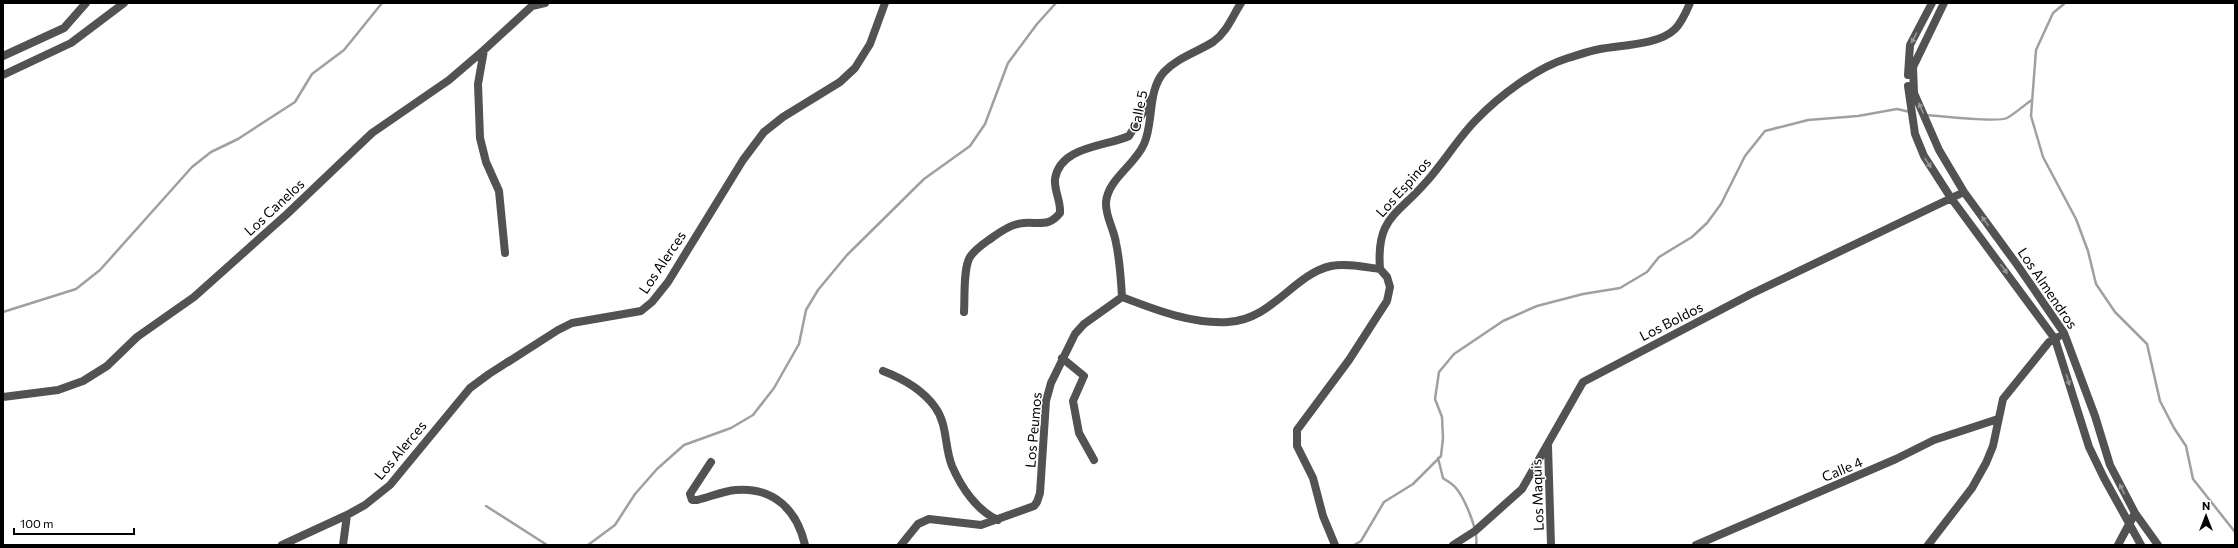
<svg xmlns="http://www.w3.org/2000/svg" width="2238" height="548" font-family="Commissioner,sans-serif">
<rect width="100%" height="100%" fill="#fff"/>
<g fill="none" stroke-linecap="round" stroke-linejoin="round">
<!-- stream -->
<path stroke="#a0a0a0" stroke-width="2.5" d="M2065,3L2053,13L2036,50L2031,116L2043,157L2076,219L2088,251L2096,284L2115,312L2147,344L2160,401L2174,428L2186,446L2193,479L2235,532
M1926,115C1941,116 1997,123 2007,118C2016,113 2024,105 2032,100
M3,312L76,289L100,270L192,167L211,152L238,139L295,102L312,74L344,50L382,3
M1438,458L1443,478C1447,481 1453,484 1456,488C1465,499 1479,532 1476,545
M486,506L547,545
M588,545L615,525L635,494L657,469L684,445L731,428L753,415L774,388L799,344L806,310L818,290L847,255L924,179L970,146L985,124L1008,63L1037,24L1056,3
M1354,545L1361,541L1384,502L1413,484L1441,456L1443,438L1442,417L1435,399L1439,372L1454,354L1503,321L1537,306L1583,294L1620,288L1647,272L1659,257L1692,237L1707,223L1721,204L1745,156L1765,131L1808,120L1858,116L1897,109L1910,112"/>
<!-- street -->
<path stroke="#525252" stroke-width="8" d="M1944,3L1913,67L1914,93L1939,150L1964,192L2018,266L2064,333L2095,416L2110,465L2135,513L2158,545
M484,50L478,84L480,138L486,162L499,191L505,253
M3,56L64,28L86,3
M3,75L71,43L124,3
M1908,75L1910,45L1932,3
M1908,86L1915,134L1924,156L1951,198L2055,339L2089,447L2104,478L2141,545
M1122,297C1121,279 1120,261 1116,243C1114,229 1105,216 1106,202C1108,179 1135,165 1144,144C1154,122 1147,91 1164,72C1177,58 1197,52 1213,42C1227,32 1232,17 1241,3
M1122,297C1156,310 1191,324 1228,322C1272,320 1294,274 1331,266C1346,263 1364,267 1380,269
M964,312C965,298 963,268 970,257C976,248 985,243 993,237C1003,230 1012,224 1024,223C1040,222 1049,227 1060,213C1061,201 1054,191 1055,179C1060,146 1105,147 1129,136L1153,96
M1062,358L1084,376L1073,401L1079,433L1094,460
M883,371C904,379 922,389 935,407C948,425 944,446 952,466C961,487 977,511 998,520
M3,397L58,390L83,381L107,366L137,337L194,297L287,214L372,133L449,80L484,50L532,6L545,3
M1548,446L1551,545
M711,462L690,494L692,500H697C710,497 723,491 736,490C774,487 797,510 805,545
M282,545L347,515L365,505L390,485L470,388L489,374L558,330L572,323L641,311L652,302L668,282L743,160L764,132L783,117L840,82L855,68L870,44L885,3
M343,545L347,515
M901,545L918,524L929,519L981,525L1034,506L1037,502L1040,493L1046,401L1051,383L1075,334L1084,324L1122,297
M1335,545L1323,516L1313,478L1297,446V430L1349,360L1387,301L1390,287L1387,277L1380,269C1376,217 1397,216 1427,181C1444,162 1459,137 1476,120C1499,96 1536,68 1568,58C1578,55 1589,51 1600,49C1622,45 1659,45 1675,29C1682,22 1686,12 1690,3
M1453,545L1475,531L1522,489L1583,382L1751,294L1964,192
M1696,545L1896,459L1934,440L1998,419
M1928,545L1972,488L1986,463L1993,446L2003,399L2049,342L2058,337
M2118,545L2135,513"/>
</g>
<!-- one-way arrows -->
<defs><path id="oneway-solid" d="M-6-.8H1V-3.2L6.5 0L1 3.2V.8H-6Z"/></defs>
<g fill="#979797">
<use href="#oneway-solid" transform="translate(1914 38) rotate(118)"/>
<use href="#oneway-solid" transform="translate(1921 108) rotate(-114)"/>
<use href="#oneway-solid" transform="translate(1928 163) rotate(57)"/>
<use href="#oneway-solid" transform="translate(1985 221) rotate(-126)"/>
<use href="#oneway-solid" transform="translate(2004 269) rotate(54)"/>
<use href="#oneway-solid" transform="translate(2068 380) rotate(73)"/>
<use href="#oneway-solid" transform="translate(2122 489) rotate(-116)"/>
</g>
<g text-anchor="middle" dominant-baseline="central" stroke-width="3" stroke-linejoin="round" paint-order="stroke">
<!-- street labels -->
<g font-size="14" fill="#000" stroke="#fff">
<text transform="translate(1138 111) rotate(-79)">Calle 5</text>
<text transform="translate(1403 187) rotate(-48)">Los Espinos</text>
<text transform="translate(274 207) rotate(-43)">Los Canelos</text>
<text transform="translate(662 262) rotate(-56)">Los Alerces</text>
<text transform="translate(2048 288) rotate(56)">Los Almendros</text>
<text transform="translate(1671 321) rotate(-27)">Los Boldos</text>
<text transform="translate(1033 430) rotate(-85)">Los Peumos</text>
<text transform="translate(400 450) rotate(-50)">Los Alerces</text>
<text transform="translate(1842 469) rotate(-23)">Calle 4</text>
<text transform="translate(1537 495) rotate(-92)">Los Maquis</text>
</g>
</g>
<!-- border -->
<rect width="2238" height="548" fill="none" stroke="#000000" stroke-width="8"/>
<!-- north arrow -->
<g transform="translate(2206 516)" stroke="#ffffff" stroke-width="3" paint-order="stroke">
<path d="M0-3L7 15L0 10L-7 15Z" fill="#000000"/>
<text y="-6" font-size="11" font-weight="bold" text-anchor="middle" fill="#000000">N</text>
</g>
<!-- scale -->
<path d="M14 528v6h120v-6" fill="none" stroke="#000000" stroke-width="2"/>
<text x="20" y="528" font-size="12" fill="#000000" stroke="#ffffff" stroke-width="3" paint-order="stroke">100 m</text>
</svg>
